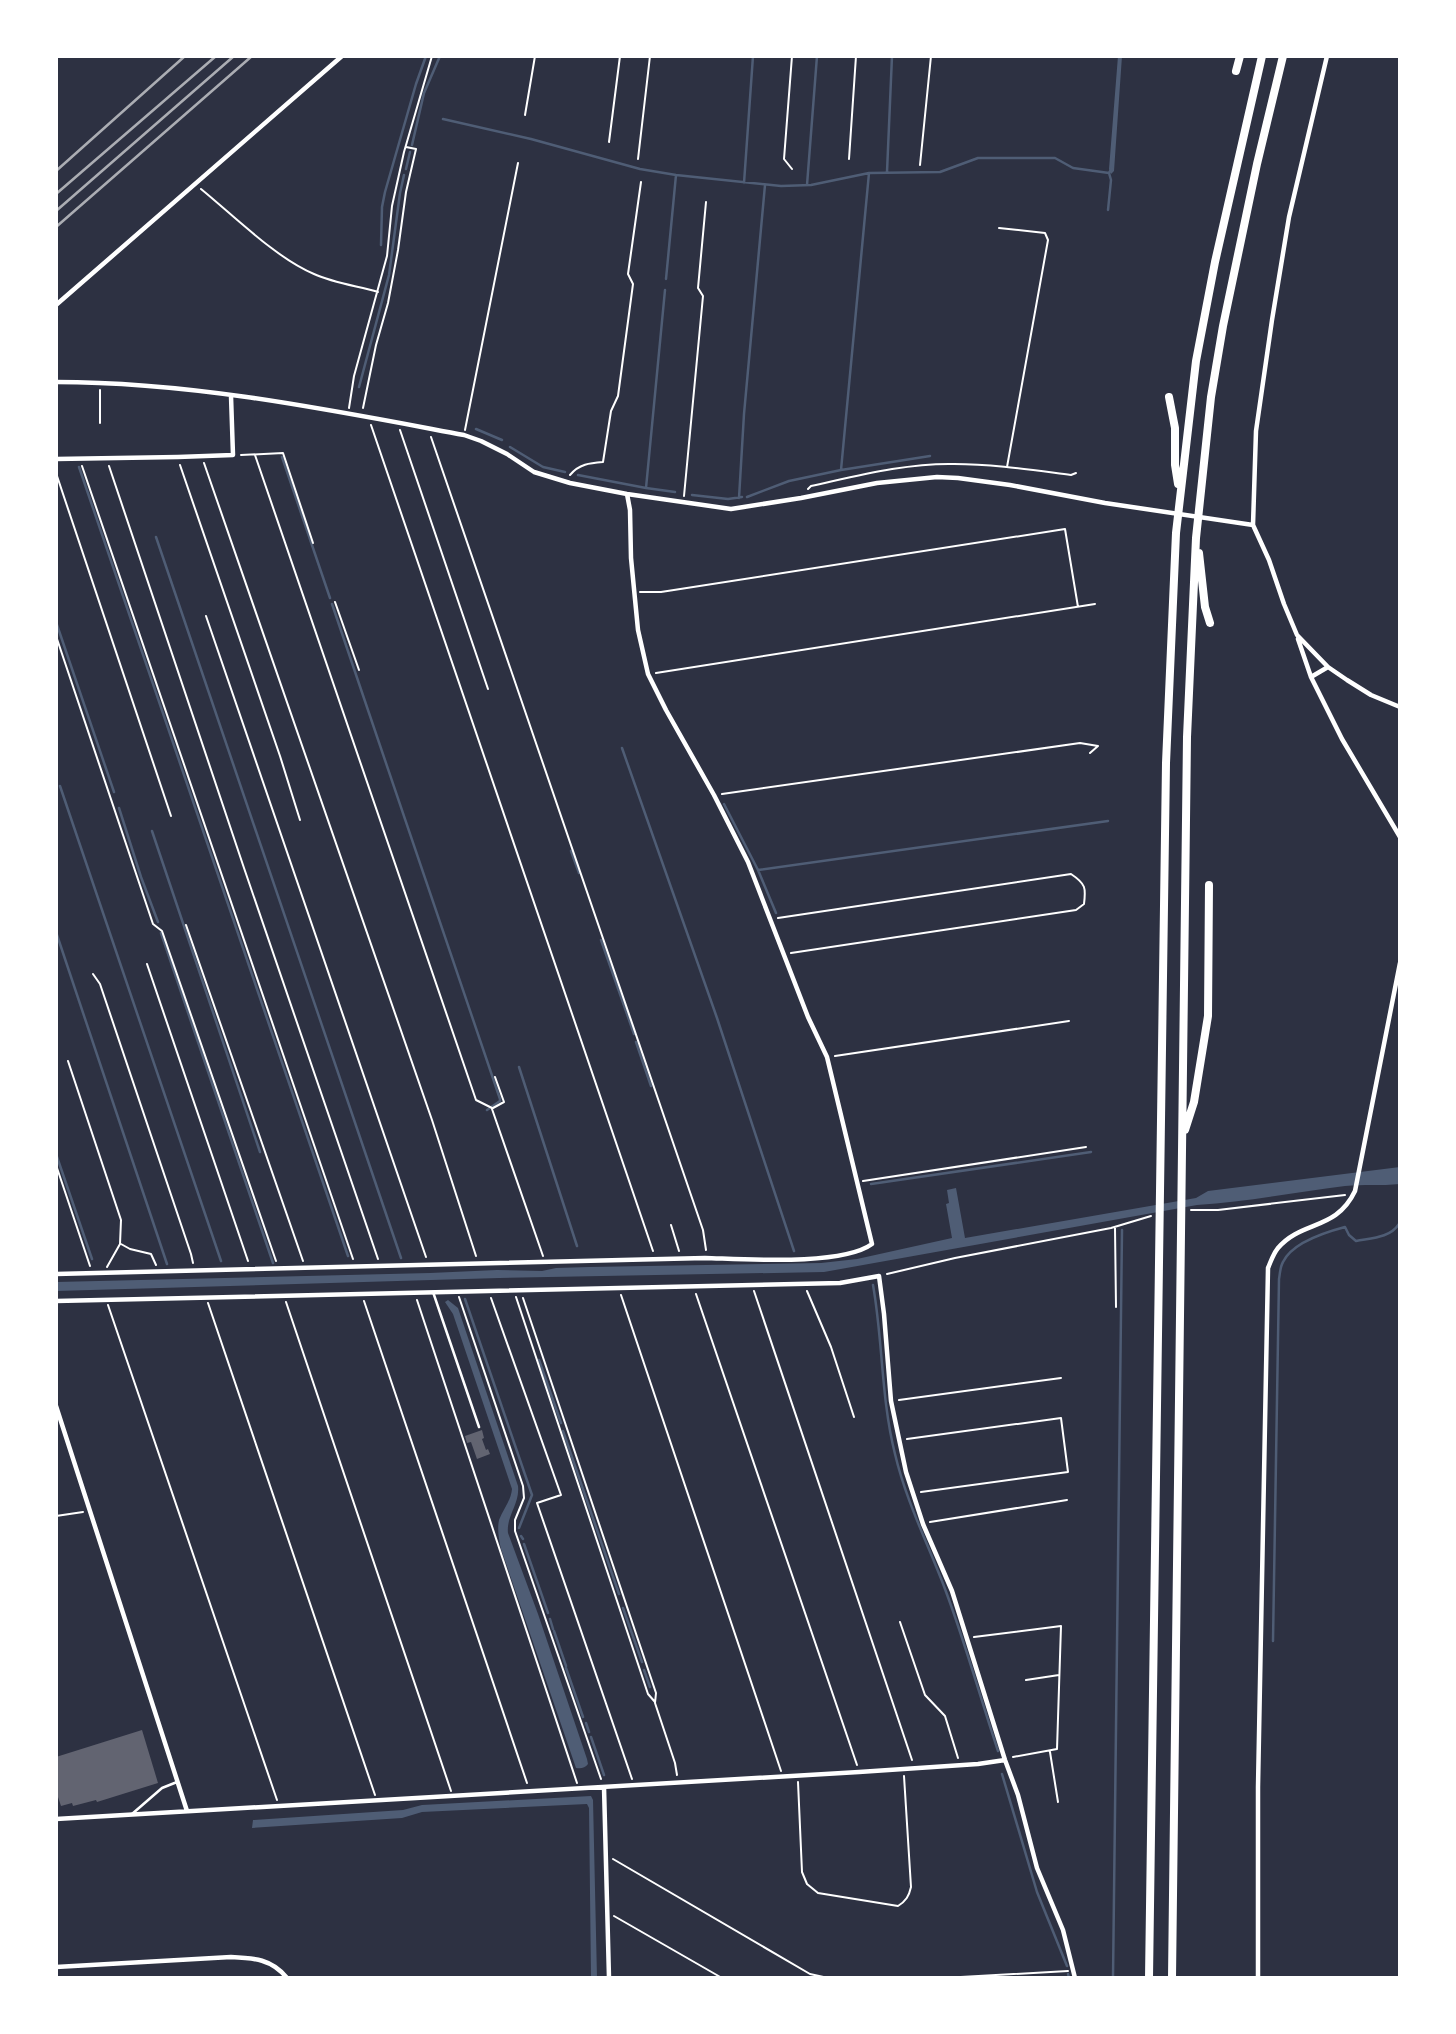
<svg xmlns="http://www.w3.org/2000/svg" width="1456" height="2034" font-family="Quicksand,sans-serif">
<rect width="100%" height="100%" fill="#2d3142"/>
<!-- water -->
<path fill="#4f5d75" d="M1118,56H1122L1114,171L1111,174L1109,169Z
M1400,1167V1184C1381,1186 1363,1184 1345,1186C1295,1192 1247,1202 1197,1205L824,1272L499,1278L56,1291V1282L430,1273L497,1270L542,1271L556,1268L589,1267L821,1263L857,1259L952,1238L946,1204L949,1203L947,1190L956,1188L965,1238L1196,1198L1208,1191Z
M448,1300L458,1308L518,1486C520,1504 506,1516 508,1533L538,1614L587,1759L588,1764C585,1768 581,1769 576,1768L501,1549C499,1540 497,1530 499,1520C503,1509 511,1501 512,1489L453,1314L445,1302Z
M591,1796L593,1800L597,1978H591L589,1808L587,1804L422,1812L402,1818L252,1828L253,1820L403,1810L422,1805Z"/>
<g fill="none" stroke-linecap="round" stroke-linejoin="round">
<!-- stream -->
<path stroke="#4f5d75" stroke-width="2.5" d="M443,119L531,139L640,169L676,175L781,186L811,185L869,173L940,172L978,158H1055L1073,168L1109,173L1112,168
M412,145L424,93L440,56
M406,169L410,152
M887,172L892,56
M744,183L753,56
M807,185L817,56
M1108,210L1111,180L1109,173
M381,245L382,207L385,192L416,84L426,56
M666,279L676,175
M359,387L389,275L400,193L404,175
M476,429L502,440
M510,447L543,467L565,472
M282,457L330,598
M79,467L348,1256
M841,470L869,173
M578,475L646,488L675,492
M646,488L665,290
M692,495L728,499L742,497
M747,497L789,481L841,470L930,456
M739,498L744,414L765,185
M156,537L401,1258
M332,604L500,1099V1101L487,1110
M56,622L114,792
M622,748L717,1018L794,1251
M60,786L221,1261
M724,804L758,870L776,913
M119,808L141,877L158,922
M152,831L260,1152
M571,851L579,873
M758,870L1108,821
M56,932L167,1264
M161,933L273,1263
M601,940L634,1034
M636,1042L651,1086
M519,1067L577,1246
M56,1154L92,1259
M871,1184L1091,1152
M873,1285C883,1341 881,1399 895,1454C906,1501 928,1544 945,1589C965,1642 980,1697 998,1751
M465,1299L532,1495L519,1528
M539,1360L561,1423
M563,1431L619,1594
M521,1536L523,1539
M524,1544L548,1613
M623,1608L642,1662
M550,1619L553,1629
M554,1631L566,1666
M1273,1641L1279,1279C1280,1274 1280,1267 1283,1262C1292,1243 1326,1232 1345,1227L1349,1235L1356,1241C1371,1238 1390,1238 1399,1224
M566,1668L583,1717
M644,1670L650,1687
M586,1723L589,1732
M591,1737L604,1775
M1002,1774L1037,1892L1067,1966
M1068,1974L1069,1978
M1113,1978L1122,1230"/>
</g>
<!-- building -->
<path fill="#626471" d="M482,1430L484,1438L482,1439L486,1450L488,1449L490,1454L477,1459L471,1442L467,1443L465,1436Z
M142,1730L158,1783L97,1802L96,1800L73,1806L72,1803L61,1806L56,1791V1757Z"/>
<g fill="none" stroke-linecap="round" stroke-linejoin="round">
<!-- path -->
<path stroke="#fff" stroke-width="2" d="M792,56L784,159L792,169
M525,115L535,56
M609,142L620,56
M638,159L650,56
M849,159L856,56
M920,165L931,56
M201,189C234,216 276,258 314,274C334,283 357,286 378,292
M999,228L1045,233L1048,240L1007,467
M349,408L354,376L387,256L392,206L404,152L432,56
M363,408L376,345L388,303L398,250L406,192L416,149L406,147
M100,423V390
M371,425L653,1251
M400,430L488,689
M465,430L518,163
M431,437L703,1230L706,1250
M241,455L283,453L313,543
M255,455L476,1100L492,1108
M204,463L432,1120L476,1256
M180,465L280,756L300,820
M82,466L353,1259
M109,466L244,868L378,1259
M56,473L171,816
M570,475C579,464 590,463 603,462L611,411L618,396L633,284L628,274L641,182
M808,489L811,486C857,476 906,463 954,464C993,464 1032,470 1071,475L1076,473
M684,496L703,296L698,288L706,202
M640,592H661L1065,529L1078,607
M335,602L359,670
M206,616L426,1257
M56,636L153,924L162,931L276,1261
M656,673L1095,604
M722,794L1080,743L1098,746L1090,753
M778,918L1071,874C1086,884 1086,888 1084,904L1076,910L791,953
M186,925L303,1261
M147,964L248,1261
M93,974L100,984L191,1254L193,1263
M835,1056L1069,1021
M68,1061L121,1220L120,1244L107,1267
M493,1108L504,1102L495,1077
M492,1109L543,1256
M56,1165L90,1266
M863,1181L1086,1147
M1191,1210H1218L1345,1195
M671,1225L679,1251
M1115,1228L1116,1307
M121,1244L130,1249L151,1254L156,1265
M887,1274L955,1258L1111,1228L1151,1216
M754,1291L912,1760
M807,1291L831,1347L854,1417
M696,1294L857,1765
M621,1295L781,1771
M459,1297L523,1486L524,1498L515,1520V1531L601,1779
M516,1297L648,1694L655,1702
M491,1298L561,1495L537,1503L632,1779
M523,1298L656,1693L655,1703L675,1763L677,1775
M417,1300L577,1783
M364,1301L527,1783
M286,1302L451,1791
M208,1303L375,1795
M108,1305L277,1800
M899,1400L1061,1378
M907,1439L1061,1418L1068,1472L921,1492
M56,1516L83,1512
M930,1522L1067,1500
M900,1622L925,1695L945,1716L958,1758
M974,1637L1061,1626L1057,1749L1013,1757
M1026,1680L1059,1675
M1050,1752L1058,1802
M798,1782L802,1872L807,1884L818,1893L898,1906C906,1901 909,1896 911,1887L904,1776
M613,1859L810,1974L828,1978
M614,1916L722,1978
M943,1978L1068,1971"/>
<!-- service -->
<path stroke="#fff" stroke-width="2.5" d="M433,1292L479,1427
M132,1814L162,1788L177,1782"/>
<!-- minor -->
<path stroke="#fff" stroke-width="4.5" d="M1327,56L1289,217L1272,320L1256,431L1253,525L1269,560L1284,604L1297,635L1328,667L1347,680L1371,695L1400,707
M56,305L342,56
M56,382C193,382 330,410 464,435L481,441L507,454L534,472L570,483L627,494L731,509L801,498L877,483L937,477L958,478L1010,485L1105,503L1253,525
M56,459L178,457L233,455L231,396
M1298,639L1311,677L1342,739L1400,837
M1311,677L1328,667
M56,1274L705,1258C744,1259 842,1266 872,1244L827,1057L808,1017L748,862L714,795L666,710L648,674L638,630L631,558L630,510L627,494
M56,1301L840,1283L879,1276L884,1314L891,1401L906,1472L923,1524L952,1591L1005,1760L1018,1795L1037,1868L1063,1930L1075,1978
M56,1406L187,1811
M604,1787L609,1978
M56,1819L859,1772L978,1764L1005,1760
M56,1967L231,1957C254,1958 272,1959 287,1978
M1258,1978V1787L1268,1268C1271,1261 1273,1254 1278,1248C1302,1220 1336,1231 1355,1191L1400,963"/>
<!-- motorway -->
<path stroke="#fff" stroke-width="8" d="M1236,71L1240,56
M1169,397L1175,428V465L1178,484
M1199,553L1205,607L1210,623
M1185,1130L1194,1102L1208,1016L1209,885
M1149,1978L1166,763L1176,533L1196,361L1215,262L1262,56
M1172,1978L1187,737L1196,538L1211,397L1223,326L1257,164L1283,56"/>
<!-- rail -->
<path stroke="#abadb3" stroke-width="2.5" d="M56,171L185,56
M56,194L216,56
M56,211L234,56
M56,227L252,56"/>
</g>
<!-- border -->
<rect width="1456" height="2034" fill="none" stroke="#ffffff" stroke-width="116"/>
</svg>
